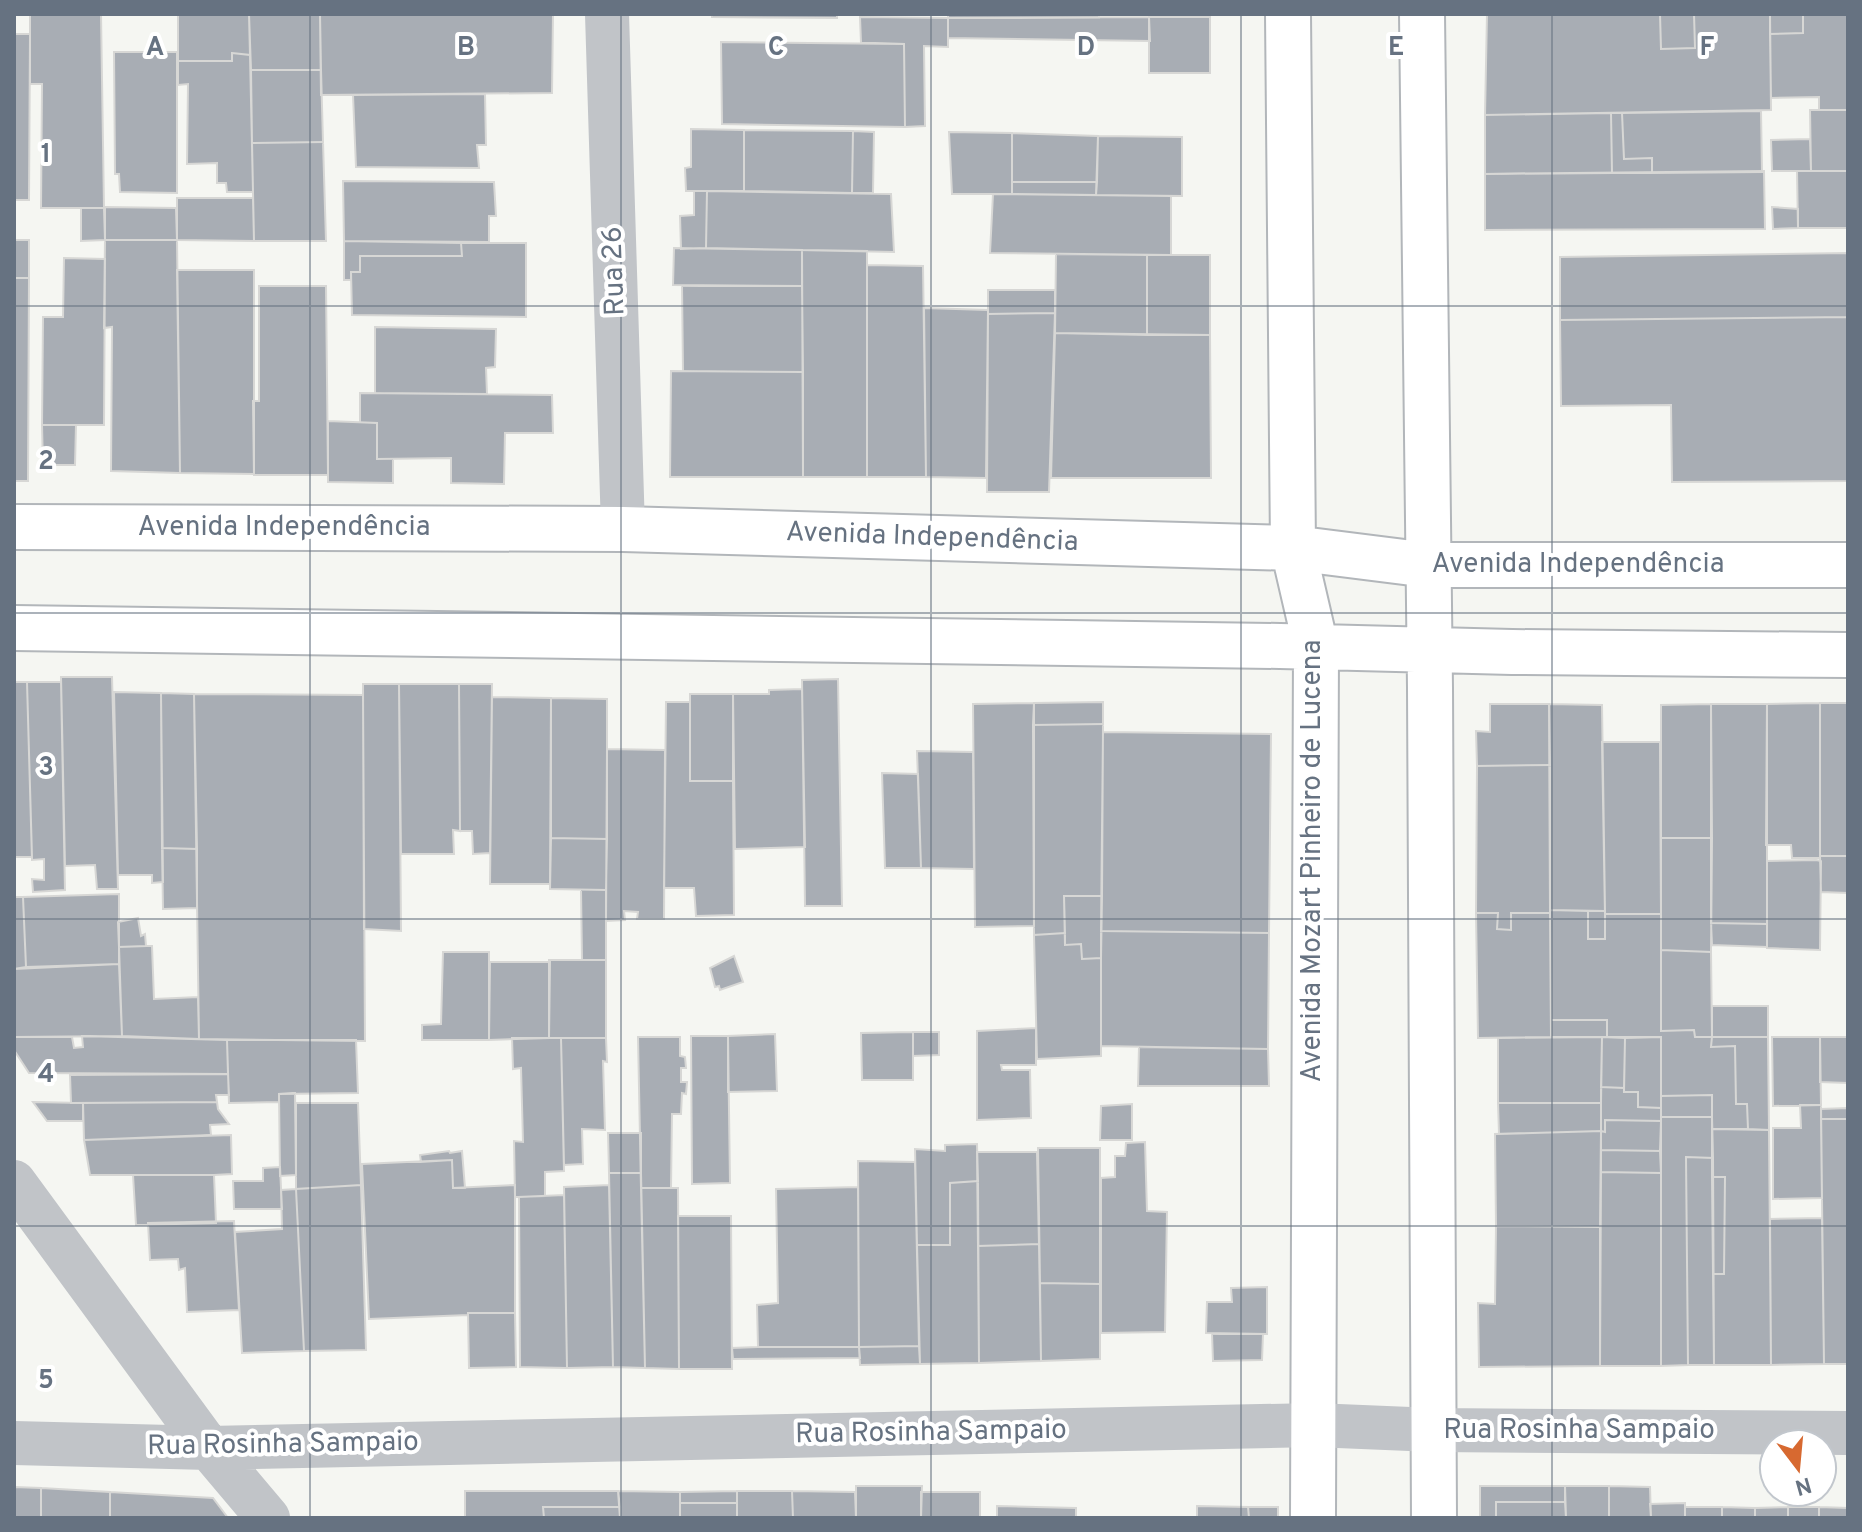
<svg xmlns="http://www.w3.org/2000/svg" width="1862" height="1532" font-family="Overpass,sans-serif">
<rect width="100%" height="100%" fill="#f5f6f2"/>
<!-- building -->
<path fill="#a8adb4" stroke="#d7d7d5" stroke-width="2" d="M30,14H101L104,208H41L42,84H30Z
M178,14H249L250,55L232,53V61H178Z
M249,14H320L321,70H251Z
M320,14H553L552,93L321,95Z
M712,14H837V18L712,17Z
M948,14H1099V18H948Z
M1487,14H1660L1661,49L1695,48L1694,14H1770L1771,110L1485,115Z
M1660,14H1694L1695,48L1661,49Z
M1770,14H1803V33L1770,34Z
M1803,14H1848V110H1819V97L1771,98L1770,34L1803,33Z
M860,17L948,18V47L924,46L925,126L905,127L904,44L861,43Z
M1149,17L1150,41L948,38V18Z
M1149,17H1210V73H1149Z
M14,34H30L29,200H14Z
M721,42L904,44L905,127L722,124Z
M114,52H177V193L120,192L119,174H115Z
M232,53L250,55L253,192H227L226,183H217V163L187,164L188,84L178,85V61H232Z
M251,70H321L323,142L252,143Z
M485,94L486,145H477L479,168L356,167L353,95Z
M1810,110H1848V171H1811Z
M1761,111L1762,172L1652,173V158L1624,159L1622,113Z
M1611,113L1612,173L1485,174V115Z
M1611,113H1622L1624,159L1652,158V173H1612Z
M691,129L744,130V191H686L685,168L691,167Z
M744,130L853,131L852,193L744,191Z
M853,131L874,132L873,193H852Z
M949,132L1012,133V194H952Z
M1012,133L1098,136L1097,182H1012Z
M1098,136L1182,137V196L1096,195Z
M1810,139L1811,171H1772L1771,140Z
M323,142L326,241H254L252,143Z
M1764,171L1765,229L1485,230V174Z
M1797,171H1848V228H1798Z
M343,181L494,182L496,216H489V242L344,241Z
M1012,182H1097L1096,195L1012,194Z
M694,191H707L706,248L681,249L680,216L694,215Z
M707,191L891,194L894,252L706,248Z
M993,194L1171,196V255L990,253Z
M177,198H253L254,241L177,240Z
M105,207L176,208L177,240H105Z
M1772,207L1798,209V228L1773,229Z
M81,208H104L105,240L81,241Z
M14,240H29V278H14Z
M105,240H177L180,473L111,471L112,327L104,328Z
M344,241L461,243L462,256H360V272H351V280H344Z
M461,243H526V317L352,315L351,272H360V256H462Z
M674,248L802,250V286L673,285Z
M802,250L867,251V477H803Z
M1848,253V317L1560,320V257Z
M1056,254L1147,255V335L1055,333Z
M1147,255H1210V335H1147Z
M64,258L105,259L104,425H42L43,317H63Z
M867,265L923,266L926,477H867Z
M177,270H254V474L180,473Z
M14,278H29L28,481H14Z
M259,286H326L328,475H254L253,401H259Z
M682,286H802L803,372L683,371Z
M988,290H1055V313L988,314Z
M924,308L988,310L986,478L926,477Z
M1055,313L1049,492H987L988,314Z
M1848,317V481L1672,482L1671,405L1561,406L1560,320Z
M375,327L496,329L495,367L486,368L487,394L375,393Z
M1055,333L1210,335L1211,478H1051Z
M671,371L803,372V477H670Z
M360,393L552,395L553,433H505L504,484L451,483V458L377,459V423H360Z
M328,421L377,423V459H393V483L328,482Z
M42,425H76L75,465H43Z
M61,677H112L118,889H97L95,865L65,866Z
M838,679L842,906H805L802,680Z
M14,682H27L32,857H14Z
M27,682H61L65,890L33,892L32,879L44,880V859L32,860Z
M363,684H399L401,931L364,929Z
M399,684H459L460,831L453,830L454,854H401Z
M459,684H492L490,853L473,854L472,831H460Z
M802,689L805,847L735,849L733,694H769V690Z
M114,692L161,693L163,882L152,883V875H118Z
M161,693L194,694L197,849L162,848Z
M194,694L363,695L365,1041L199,1039Z
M690,694H733V781H690Z
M492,697L551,698L550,884H490Z
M551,698L607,699V839L551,838Z
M666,702H690V781H733L734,915L696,916L694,888H664Z
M1103,702V724L1033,725L1034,703Z
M1034,703V926L975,927L973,704Z
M1820,703V858H1792L1791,845H1766L1767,704Z
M1820,703H1848V856H1820Z
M1490,704H1549L1550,765L1477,766L1476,731L1490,732Z
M1549,704L1602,705L1605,911L1550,910Z
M1711,704H1767V924L1711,923Z
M1711,704L1712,838H1661V705Z
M1103,724L1102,896H1064L1065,933L1034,935L1033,725Z
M1103,732L1271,734L1269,933L1101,931Z
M1602,742H1660L1661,914H1605Z
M607,749L665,750L664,919H637L638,912L624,911L625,920L606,921Z
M917,751L973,752L974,869L921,868Z
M1550,765V913H1511V930L1497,929L1498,913H1476L1477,766Z
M882,773L918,774L921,868H885Z
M551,838L607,839L606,890L550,889Z
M1661,838H1712L1711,952L1661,950Z
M162,848L197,849V908L163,909Z
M1820,856H1848V893L1821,892Z
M1816,860L1821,861L1820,950L1767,948V861Z
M581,890H606V960H582Z
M119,894V964L26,967L23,897Z
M1064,896H1102L1101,958L1082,959L1081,944L1065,945Z
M14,897H23L26,967L14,969Z
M1550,910L1588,911V939H1605V914H1661V1031L1694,1030L1695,1037H1712L1711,1047L1735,1046L1736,1104H1747L1748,1129H1712V1095L1661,1096V1037H1607V1020H1551Z
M1588,911H1605V939H1588Z
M1476,913H1498L1497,929L1511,930V913H1550L1551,1037L1478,1038Z
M138,918L141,936L145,934L146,946L119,947L118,922Z
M1711,923L1767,924V947L1712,945Z
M1101,931L1269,933L1268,1049L1101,1046Z
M1065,933V945L1081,944L1082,959L1101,958V1056L1037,1059L1034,935Z
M146,946H152L154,999L198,997L199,1039L122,1036L119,947Z
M1661,950L1711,952L1712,1037H1695L1694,1030L1661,1031Z
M443,952H489V1040H422V1025L441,1024Z
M734,956L743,982L720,990L719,986L715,987L710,968Z
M549,960H606V1038H549Z
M490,962H550L549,1038L489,1040Z
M119,964L122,1036L14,1037V969Z
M1712,1006H1768V1037H1712Z
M1551,1020H1607V1037H1551Z
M1036,1028V1065H1001L1002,1070H1030L1031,1118L977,1120V1031Z
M913,1032V1080H862L861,1033Z
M913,1032H939V1055L913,1056Z
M775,1034L777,1091L728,1092V1036Z
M82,1036L227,1040L228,1074L29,1073L14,1050V1037H72L74,1048L83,1047Z
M691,1036H728L730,1183L692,1184Z
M638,1037H680V1056L685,1057L686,1068H681V1082H687L686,1094L682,1093L681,1114H672L671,1188H641Z
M1602,1037L1601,1103H1498V1038Z
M1602,1037L1625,1038L1624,1088L1601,1087Z
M1661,1037V1108L1638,1107V1092H1624L1625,1038Z
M1712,1037H1768L1769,1130L1748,1129L1747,1104H1736L1735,1046L1711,1047Z
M1772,1037H1820L1821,1105L1773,1106Z
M1820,1037H1848V1083L1820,1082Z
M512,1038H561L564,1171L545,1172V1196L515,1197L514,1141L523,1142L521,1068L513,1069Z
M561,1038H606L607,1062L603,1061L605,1130L582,1129L583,1164L564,1165Z
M227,1040H356L358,1093L279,1094V1102L229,1103Z
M1139,1047L1268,1049L1269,1086H1138Z
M228,1074L229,1095H216L217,1102L71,1103L70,1075Z
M1601,1087L1624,1088V1092H1638V1107L1661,1108V1121L1605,1120V1132L1601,1131Z
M295,1093L296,1175L280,1176L279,1094Z
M1712,1095V1117H1661V1096Z
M33,1102L83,1103V1121H47Z
M217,1102L218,1109L229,1124L210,1125L211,1135L84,1140L83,1103Z
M296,1103H358L361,1185L296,1189Z
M1498,1103H1601V1131L1499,1134Z
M1132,1104V1140H1100L1101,1106Z
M1800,1105H1821L1822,1198L1773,1199V1128H1801Z
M1848,1108V1119H1821V1109Z
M1661,1117H1712L1713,1158L1686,1157L1688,1365L1661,1366Z
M1821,1119H1848V1364H1824Z
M1605,1120L1661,1121L1660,1151L1601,1150V1131L1605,1132Z
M1712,1129L1769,1130L1771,1365H1714L1713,1274H1724L1725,1177H1712Z
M1601,1131L1600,1227L1496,1226L1495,1134Z
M608,1133H641V1173H609Z
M231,1135L232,1174L214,1175H90L84,1140Z
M1145,1142L1147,1211L1167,1212L1165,1332L1101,1333V1178L1115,1177V1156H1125L1126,1143Z
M977,1144L978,1181L950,1183V1245H917L915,1149L945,1151V1145Z
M1038,1148H1100V1284L1040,1283Z
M1601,1150L1660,1151L1661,1173L1601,1172Z
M449,1151L450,1153L462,1151L465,1188H453L452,1160L421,1162L420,1155Z
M977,1152H1037L1039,1244L978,1246Z
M1686,1157L1713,1158L1714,1365H1688Z
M452,1160L453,1188L515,1185V1313H468V1315L369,1319L362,1164Z
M858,1161L915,1162L919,1346L859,1347Z
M280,1167L282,1209H234L233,1181H263V1168Z
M1601,1172L1661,1173V1366H1600Z
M609,1173H641L645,1368L613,1367Z
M133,1175H214L216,1223L136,1225Z
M1712,1177H1725L1724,1274H1713Z
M978,1181L979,1363L920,1364L917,1245H950V1183Z
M361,1185L366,1350L304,1351L296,1189Z
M609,1185L613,1367L567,1368L564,1187Z
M858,1187L859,1347H758L757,1305L778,1303L776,1189Z
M641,1188H678L679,1369L645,1368Z
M296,1189L304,1351L242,1353L235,1232L282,1229L281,1190Z
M564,1195L567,1368L520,1367L519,1197Z
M678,1216H731L732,1369H679Z
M1822,1218L1824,1364L1771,1365L1770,1219Z
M234,1221L239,1310L187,1312L185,1268L179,1270L178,1259L150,1260L148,1223Z
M1496,1226L1600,1227V1366L1479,1367L1478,1303L1495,1304Z
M1039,1244L1041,1361L979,1363L978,1246Z
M1040,1283L1100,1284V1359L1041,1361Z
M1267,1287V1334L1206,1333L1207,1302H1232L1231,1288Z
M468,1313H515L516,1367L469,1368Z
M1212,1334H1263L1262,1360L1213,1361Z
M919,1346L920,1364L860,1365L859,1347Z
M758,1347H859L860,1358L733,1359L732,1348Z
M856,1486H922L921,1518H856Z
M1480,1486H1565V1502H1496V1518H1480Z
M1565,1486H1609V1518H1566Z
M1609,1486L1650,1487L1651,1518H1609Z
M14,1487L41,1488V1518H14Z
M41,1488L110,1492V1518H41Z
M465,1491H618L620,1507H543L544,1518H465Z
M618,1491L680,1492V1518H620Z
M737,1491H792L793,1518H737Z
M737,1491V1503H680V1492Z
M792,1491L855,1492L856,1518H793Z
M110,1492L213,1498L228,1518H110Z
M921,1492H980V1518H921Z
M1496,1502H1565L1566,1518H1496Z
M680,1503H737V1518H680Z
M1685,1503V1518H1651L1650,1504Z
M997,1506L1076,1508V1518H997Z
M1197,1506L1248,1507L1249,1518H1197Z
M543,1507H620V1518H544Z
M1248,1507H1278V1518H1249Z
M1685,1507H1722V1518H1685Z
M1722,1507L1755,1508V1518H1722Z
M1788,1507H1819V1518H1788Z
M1788,1507V1518H1755V1508Z
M1819,1507L1848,1508V1518H1819Z"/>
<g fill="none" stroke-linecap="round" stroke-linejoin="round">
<defs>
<path id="major" d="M1288,14L1293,548L1316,647L1313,1518
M1422,14L1430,688L1434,1518
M14,527L623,529L1293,548L1428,565H1848
M14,628L1280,646L1512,652L1848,655"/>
</defs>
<!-- major casing -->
<use href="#major" stroke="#b2b6ba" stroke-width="48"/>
<!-- minor -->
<path stroke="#c1c4c8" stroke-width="44" d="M607,14L623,529
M14,1182L209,1448L268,1518
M14,1443L209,1448L1314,1425L1434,1430L1848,1433"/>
<!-- major -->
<use href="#major" stroke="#fff" stroke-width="44"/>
</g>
<!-- grid -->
<path fill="none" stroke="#667281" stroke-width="2" stroke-opacity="0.55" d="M310,14V1518M621,14V1518M931,14V1518M1241,14V1518M1552,14V1518M14,306H1848M14,613H1848M14,919H1848M14,1226H1848"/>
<g text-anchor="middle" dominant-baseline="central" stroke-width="8" stroke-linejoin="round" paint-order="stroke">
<!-- street labels -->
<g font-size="28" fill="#667281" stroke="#fff">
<text transform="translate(615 271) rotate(-92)">Rua 26</text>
<text x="284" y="528">Avenida Independência</text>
<text transform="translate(932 538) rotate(2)">Avenida Independência</text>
<text x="1578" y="565">Avenida Independência</text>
<text transform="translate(1313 861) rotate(-90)">Avenida Mozart Pinheiro de Lucena</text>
<text x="1579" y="1431">Rua Rosinha Sampaio</text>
<text transform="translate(931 1433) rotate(-1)">Rua Rosinha Sampaio</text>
<text transform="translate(283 1445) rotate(-1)">Rua Rosinha Sampaio</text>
</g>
</g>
<g font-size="26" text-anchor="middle" font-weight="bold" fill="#667281" stroke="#fff" stroke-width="8" stroke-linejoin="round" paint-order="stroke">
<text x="155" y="55">A</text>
<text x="466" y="55">B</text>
<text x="776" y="55">C</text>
<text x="1086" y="55">D</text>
<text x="1396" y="55">E</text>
<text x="1707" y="55">F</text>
<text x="46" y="162">1</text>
<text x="46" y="469">2</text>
<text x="46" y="775">3</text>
<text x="46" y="1082">4</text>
<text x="46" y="1388">5</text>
</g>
<!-- border -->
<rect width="1862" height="1532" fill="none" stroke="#667281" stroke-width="32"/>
<!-- north arrow -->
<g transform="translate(1798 1468) rotate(164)"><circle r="38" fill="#ffffff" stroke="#c2c7cd" stroke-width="2"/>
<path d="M0-6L14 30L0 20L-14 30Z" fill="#d76930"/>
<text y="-12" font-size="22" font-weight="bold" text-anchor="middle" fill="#667281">N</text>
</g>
</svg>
